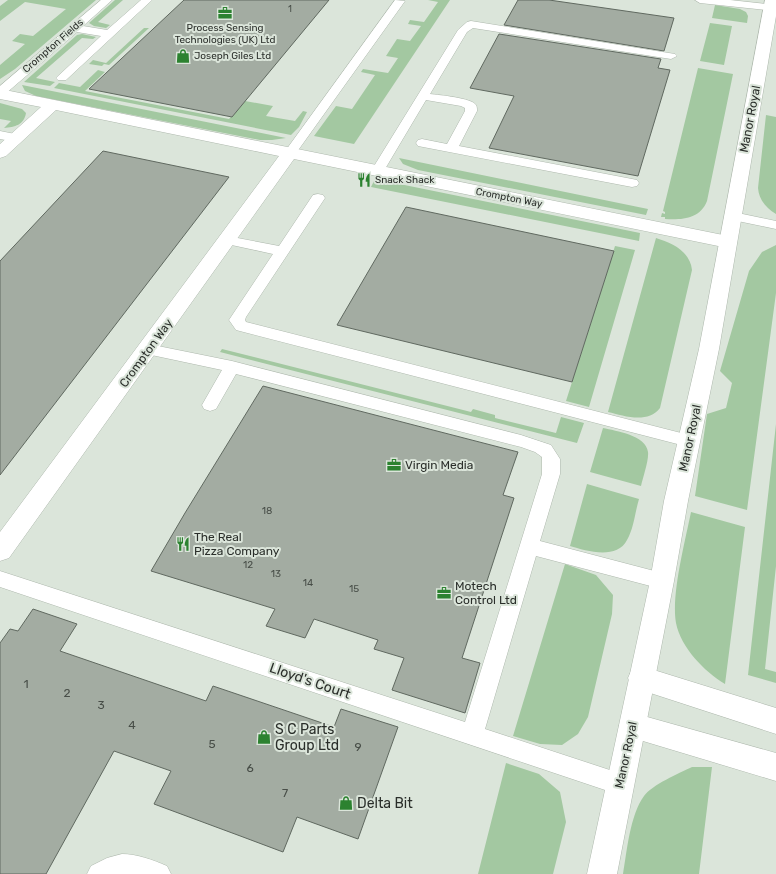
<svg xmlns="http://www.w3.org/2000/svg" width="776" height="874" font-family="Rubik,sans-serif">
<rect width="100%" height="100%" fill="#dbe5da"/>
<!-- green -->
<path fill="#a3c8a1" d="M8,0H96L15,69L0,79V65L25,44L12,41L20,34L33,36L66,9L25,2L0,21V6Z
M115,0H123L98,22L110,25L106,28L94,26L89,23Z
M428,0H450L354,144L314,136L336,106L352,109L375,75L361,72L363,69L388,73L398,58L386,56L397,39L410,41L421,26L408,24L410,20L424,22L438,2Z
M715,5L740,9L746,12L748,16L747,23L712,18Z
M710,23L732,26L724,65L700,61Z
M144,28H149L109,65L104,64L102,66L89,64L93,60L106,63Z
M82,34L96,37L93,39L82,38L36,78L55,82L50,86L24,82L77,35Z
M698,68L733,74L707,201C700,219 682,220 665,219V217H661L662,213L665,214V212L663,211Z
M98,70L105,72L85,91L229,119L245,101L273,106L266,116L295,121L303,111L307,112L299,127L291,135L54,88L59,83L80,87Z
M22,85L286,138L272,140H260L36,96L25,91Z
M0,103L22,109L26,113C24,125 15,127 4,128L11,121L0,119Z
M766,115L776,117V214C766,208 759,200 758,188Z
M399,158L648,209L646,215L418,170L403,164Z
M375,179L640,233L639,241L371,187Z
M656,238C672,243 690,251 692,270L660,408C648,424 624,416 608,412Z
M776,245V293L747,510L695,496L707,414L726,408L732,383L720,371L749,271L762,252Z
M615,246L635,250L589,407L566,401Z
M222,349L471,412L473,409L495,415V418L556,433L561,417L584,423L577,443L220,352Z
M776,424V566L765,669L776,672V683L748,675Z
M603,428C616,431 646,435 648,452C649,460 643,477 641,486L590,472Z
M587,484L639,499C635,512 634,528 627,540C617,560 586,551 570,546Z
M691,512L745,527L725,684C704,671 681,648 676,623C671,595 685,542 691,512Z
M565,564L596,575L613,595L612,614L588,717L578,734L562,745L540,744L513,736Z
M506,763L539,774L560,792L566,822L553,874H478Z
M692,767H712L699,874H623C627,851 630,815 644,796C652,785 679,773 692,767Z"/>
<!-- building -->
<path fill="#a3aca2" stroke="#606960" d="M184,0H329L232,117L89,89Z
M518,0H549L674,18L664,51L504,25Z
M499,34L661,59L658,68L670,70L638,176L489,148L514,96L470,88Z
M103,151L229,177L0,475V261Z
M406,207L614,251L572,382L337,325Z
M263,386L518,452L503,495L514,498L462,658L480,663L465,713L392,690L404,658L374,649L378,640L314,619L305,638L266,626L275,609L151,571L185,513Z
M33,609L77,624L60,651L206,701L213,686L334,727L341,709L398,727L358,839L297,817L283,852L243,837L154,804L171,771L114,751L46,874H0V643L10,629L18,631Z"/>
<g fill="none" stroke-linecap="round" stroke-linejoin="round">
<defs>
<path id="lane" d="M101,0H112L83,26L107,30L141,0H152L66,80H58L56,78L101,36L77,32L4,95L0,96V86Z
M395,0L405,1L294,156H286L284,153L286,150Z
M695,0H730L776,5V11L700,3Z
M471,21L675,54L677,56L671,59L473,28L467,32L430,94C439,95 472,98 476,105C477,107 477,109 477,111L459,146L632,179L637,180L639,183L637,186L632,187L418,146L416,143L418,140L422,139L447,144L465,111V108L461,106L426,100L382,174H372L371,171L458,30L467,22Z
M0,131L20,135L22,138L20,141L16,142L0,139Z
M318,194L323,195L325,198L246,317L245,320L246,322L689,435L695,436L698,441L695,446L689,447L236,330L229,320L273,254L227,244L222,243L220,240L222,237L227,236L279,246L313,195Z
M733,212L776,221V229L728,219L726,216L728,213Z
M148,344L232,361L521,435L551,445L560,459V474L540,541L662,573L669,575L672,581L669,587L662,589L536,556L485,729L628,776L631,784L628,792L620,795L0,587V571L465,722L542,474V457L535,452L521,447L236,374L216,409L210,411L204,409L202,405L222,370L142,353L140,349L142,345Z
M122,854C137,854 153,860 167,866L171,874H87L91,866L107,858Z"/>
<path id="street" d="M0,89L728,236L734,238L737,242L734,246L728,248L294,159L9,558L0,561V532L279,156L56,110L6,156L0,158V144L41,107L0,99Z
M641,666L776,708V734L632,687L628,678L632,669Z
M633,713L776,753V781L623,735L619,726L623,717Z"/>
<path id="secondary" d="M765,0H776V16L719,349L688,501L674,581L617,874H587L650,581L664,501L699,349Z"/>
</defs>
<!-- lane casing -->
<use href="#lane" stroke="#aeb8ad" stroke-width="1"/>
<!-- street casing -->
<use href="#street" stroke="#aeb8ad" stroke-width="1"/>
<!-- secondary casing -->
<use href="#secondary" stroke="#aeb8ad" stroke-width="1"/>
<!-- lane -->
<use href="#lane" fill="#fff" fill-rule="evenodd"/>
<!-- street -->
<use href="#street" fill="#fff" fill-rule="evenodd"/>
<!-- secondary -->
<use href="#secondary" fill="#fff" fill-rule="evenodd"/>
</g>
<!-- icons -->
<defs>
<symbol id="office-bare" viewBox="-9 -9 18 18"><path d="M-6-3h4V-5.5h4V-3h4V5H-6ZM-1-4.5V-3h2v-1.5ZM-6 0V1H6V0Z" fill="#2c8230" stroke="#dbe5da" stroke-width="2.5" paint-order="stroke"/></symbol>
<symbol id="shop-bare" viewBox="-9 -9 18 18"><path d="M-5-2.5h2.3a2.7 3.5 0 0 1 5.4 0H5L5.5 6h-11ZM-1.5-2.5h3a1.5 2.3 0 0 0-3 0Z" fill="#2c8230" stroke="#dbe5da" stroke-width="2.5" paint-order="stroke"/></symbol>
<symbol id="restaurant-bare" viewBox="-9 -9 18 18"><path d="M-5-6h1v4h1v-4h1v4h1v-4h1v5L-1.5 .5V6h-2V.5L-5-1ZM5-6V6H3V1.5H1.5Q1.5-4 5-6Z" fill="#2c8230" stroke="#dbe5da" stroke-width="2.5" paint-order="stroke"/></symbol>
</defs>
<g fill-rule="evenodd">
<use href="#office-bare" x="215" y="3" width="20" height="20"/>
<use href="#shop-bare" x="173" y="46" width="20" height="20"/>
<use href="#restaurant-bare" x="354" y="170" width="20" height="20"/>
<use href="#office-bare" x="384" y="455" width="20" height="20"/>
<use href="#restaurant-bare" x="173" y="534" width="20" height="20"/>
<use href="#office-bare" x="434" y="583" width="20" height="20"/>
<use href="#shop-bare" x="254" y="727" width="20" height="20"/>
<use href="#shop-bare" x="336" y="793" width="20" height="20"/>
</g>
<g text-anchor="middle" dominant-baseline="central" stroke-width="4" stroke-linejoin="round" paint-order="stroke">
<!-- far-number labels -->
<g font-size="9" fill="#484e48">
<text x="290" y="9">1</text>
</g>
<!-- far-poi labels -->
<g font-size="10" fill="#2a2e2a" stroke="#dbe5da" text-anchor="start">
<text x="225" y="28" text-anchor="middle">Process Sensing<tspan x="225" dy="12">Technologies (UK) Ltd</tspan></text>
<text x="194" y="56">Joseph Giles Ltd</text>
<text x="375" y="180">Snack Shack</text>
</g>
<!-- far-street labels -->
<g font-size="10" fill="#2a2e2a" stroke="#dbe5da">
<text transform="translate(53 46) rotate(-41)">Crompton Fields</text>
<text transform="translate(509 198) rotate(11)">Crompton Way</text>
</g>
<!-- number labels -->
<g font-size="10" fill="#484e48">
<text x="267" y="511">18</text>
<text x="248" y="565">12</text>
<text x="276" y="574">13</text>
<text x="308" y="583">14</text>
<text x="354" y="589">15</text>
</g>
<!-- street labels -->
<g font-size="12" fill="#2a2e2a" stroke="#dbe5da">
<text transform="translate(750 119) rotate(-79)">Manor Royal</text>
<text transform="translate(146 353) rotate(-54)">Crompton Way</text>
<text transform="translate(690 438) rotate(-78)">Manor Royal</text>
<text transform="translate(626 755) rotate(-78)">Manor Royal</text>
</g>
<!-- poi labels -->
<g font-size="12" fill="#2a2e2a" stroke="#dbe5da" text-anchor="start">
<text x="405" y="465">Virgin Media</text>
<text x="194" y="537">The Real<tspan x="194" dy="14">Pizza Company</tspan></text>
<text x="455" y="586">Motech<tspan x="455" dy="14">Control Ltd</tspan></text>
</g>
<!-- near-number labels -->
<g font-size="12" fill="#484e48">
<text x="26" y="684">1</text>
<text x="67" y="693">2</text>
<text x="101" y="705">3</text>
<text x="132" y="725">4</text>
<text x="212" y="744">5</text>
<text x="358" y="747">9</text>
<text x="250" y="768">6</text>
<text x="285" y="793">7</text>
</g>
<!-- near-street labels -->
<g font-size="14" fill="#2a2e2a" stroke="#dbe5da">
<text transform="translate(310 681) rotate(19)">Lloyd's Court</text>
</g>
<!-- near-poi labels -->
<g font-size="14" fill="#2a2e2a" stroke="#dbe5da" text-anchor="start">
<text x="275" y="729">S C Parts<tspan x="275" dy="16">Group Ltd</tspan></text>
<text x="357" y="803">Delta Bit</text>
</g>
</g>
</svg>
